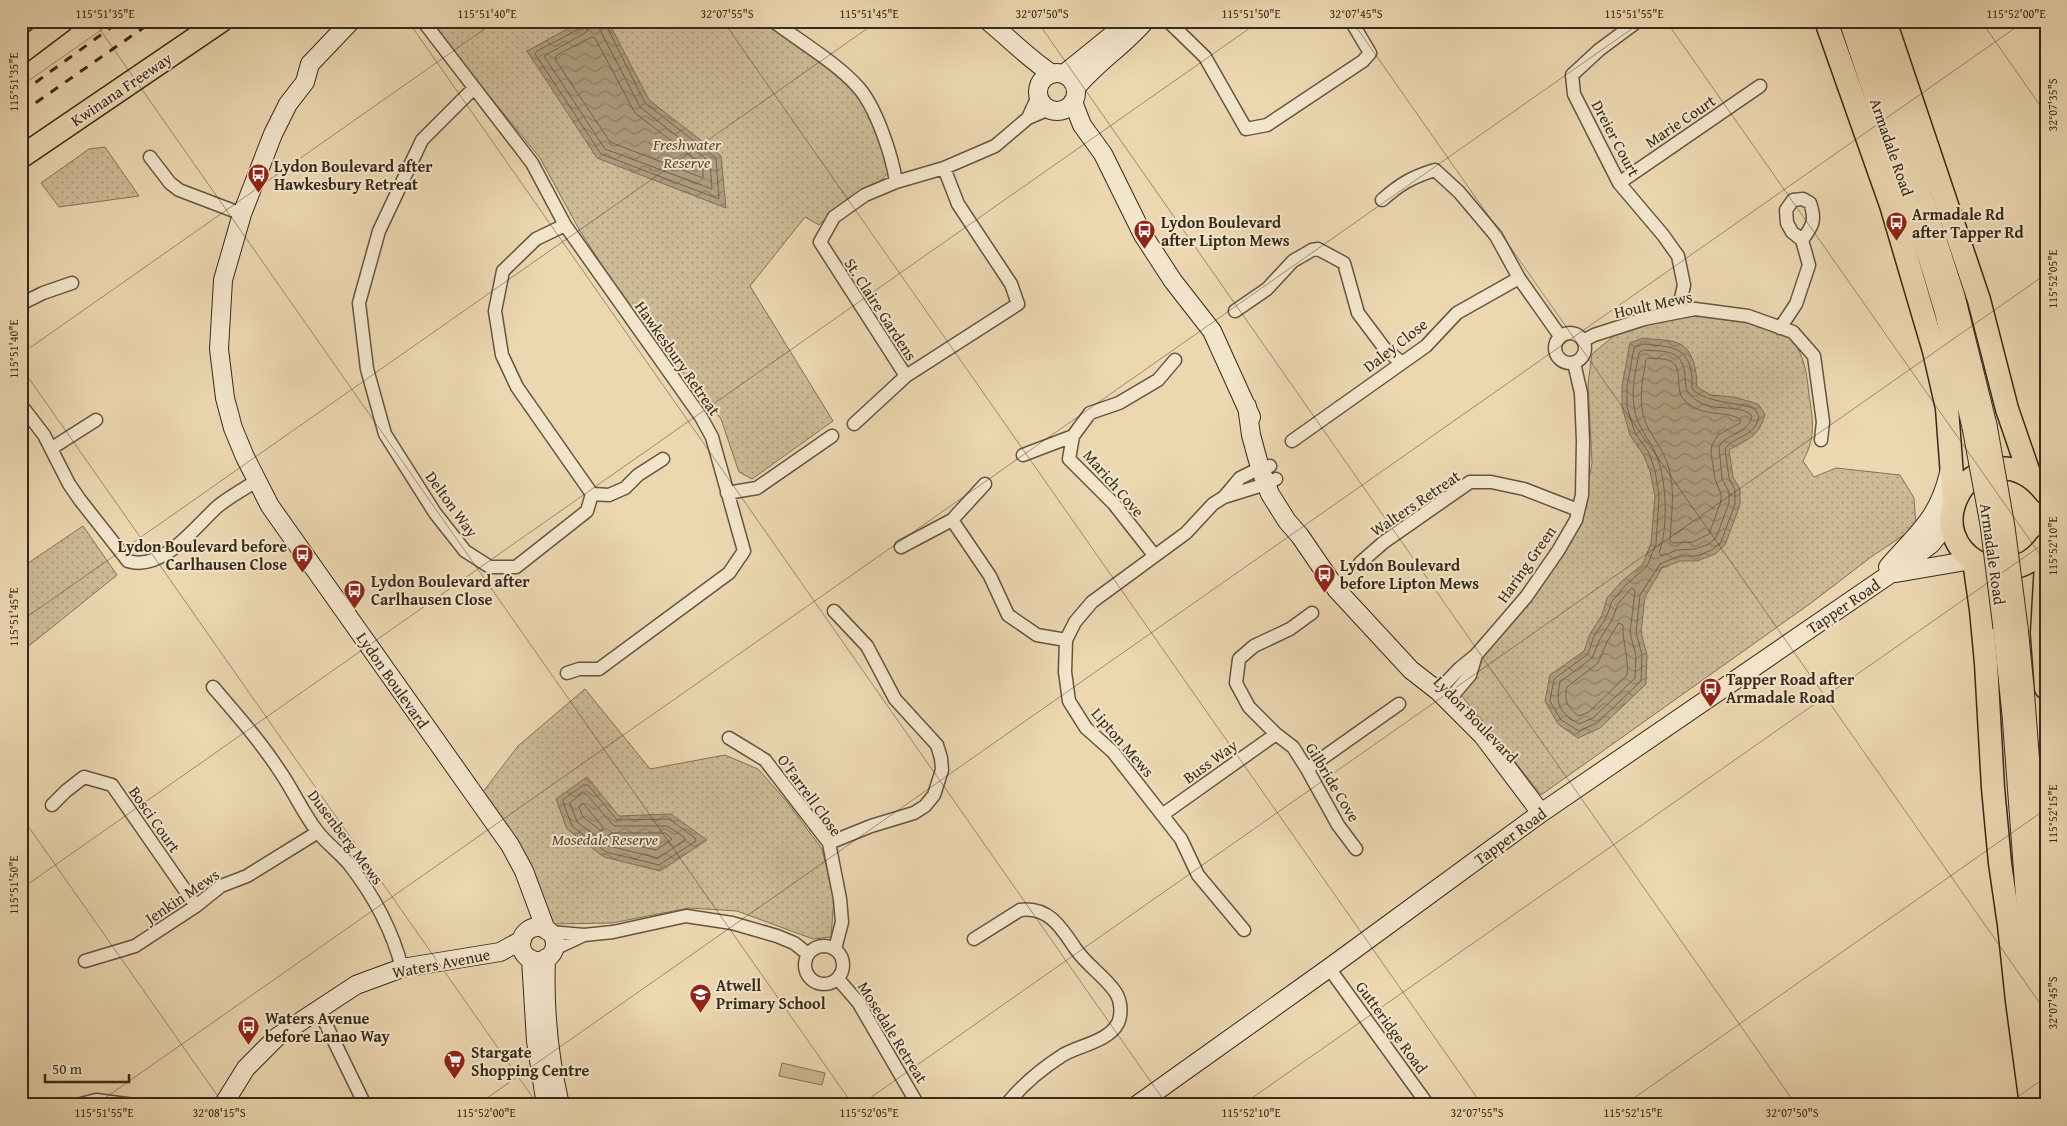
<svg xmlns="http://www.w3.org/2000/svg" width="2067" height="1126" font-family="'Gentium Book Plus',serif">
<defs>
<pattern id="grass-dots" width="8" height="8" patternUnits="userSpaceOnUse" patternTransform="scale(1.25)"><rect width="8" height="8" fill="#cdba97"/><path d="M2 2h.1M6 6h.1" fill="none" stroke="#a7977a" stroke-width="1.8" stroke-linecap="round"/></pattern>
<pattern id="water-waves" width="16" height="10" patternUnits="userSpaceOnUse" patternTransform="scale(1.25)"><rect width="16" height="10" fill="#ae9c7e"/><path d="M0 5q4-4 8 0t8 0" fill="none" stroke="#8e7f66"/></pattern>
</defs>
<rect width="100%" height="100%" fill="#ecd7b1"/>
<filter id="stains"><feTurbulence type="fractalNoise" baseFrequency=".004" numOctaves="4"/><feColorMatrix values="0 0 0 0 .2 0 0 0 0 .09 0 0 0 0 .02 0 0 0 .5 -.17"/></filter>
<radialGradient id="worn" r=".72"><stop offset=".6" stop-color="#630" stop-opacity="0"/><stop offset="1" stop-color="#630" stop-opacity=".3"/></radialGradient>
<!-- grass -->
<path fill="url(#grass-dots)" stroke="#827258" d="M431,21H766L845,81L862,99L883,149L888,172C881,185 861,190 849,198C838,206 828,216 819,225L805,217L750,286L833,421L752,479L739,472L721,419L647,329L613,282L580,231L540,158L464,65Z
M105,147L139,196L59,207L41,183L89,149Z
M1676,315C1703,316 1775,319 1793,341C1805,357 1807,376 1809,395C1813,421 1816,437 1803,461L1814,477L1836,468L1900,475L1914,498L1916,527L1871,557L1811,603L1541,795L1491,731L1455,688L1581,521L1592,463L1588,384L1592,354L1616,334Z
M83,526L117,575L25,649L21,641V568Z
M585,689L650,769L725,755L758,769L787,802L822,849L834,899L831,937L813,939L737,911L689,908L612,923L551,924L483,792L518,746Z"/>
<!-- garden -->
<path fill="#cdba97" stroke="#827258" d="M782,1063L825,1073L822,1085L779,1076Z"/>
<!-- water -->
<path fill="url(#water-waves)" stroke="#7e6e56" d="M582,21H608L649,100L721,156L726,208L597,158L527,51Z
M1643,338C1654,340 1668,339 1678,343C1694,349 1697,373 1697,387L1711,395L1734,397L1758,404L1765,414C1759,437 1748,439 1729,450L1733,477L1740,489V505L1725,545L1715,554L1697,561H1680L1662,568L1645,597L1641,632L1647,655L1646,684L1600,728L1578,738L1558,724L1545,701L1550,675L1584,651L1590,634L1602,615L1607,598L1622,581L1643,564L1651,543L1655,496L1650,471L1643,454L1630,435L1622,407V386L1630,343Z
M587,777L619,816L671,814L707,840L660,871L604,857L567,829L556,799Z"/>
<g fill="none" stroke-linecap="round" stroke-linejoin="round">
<!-- shore -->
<path stroke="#72634c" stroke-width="1" d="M584,21L581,28L537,51L535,54L601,154L719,199L716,158L645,103L604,21
M590,21L589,28L585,33L544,56L605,149L712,189L710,162L640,107L599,28L597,21
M592,37L595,38L635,113L703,165V178L610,142L555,59L556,56Z
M1644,344C1669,347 1689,345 1692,377C1693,382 1690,387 1694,391C1707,402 1737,403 1754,408L1759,416C1754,439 1736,434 1725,449L1729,478L1735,490V504L1721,542L1712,550L1696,556H1679L1660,564L1640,595L1636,632L1642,655L1641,681L1597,723L1579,731L1561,720L1550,701L1554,679L1588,654L1594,636L1606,618L1612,601L1626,585L1647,566L1656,544L1659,496L1655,470L1648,451L1635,433L1627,407V387L1634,348Z
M1644,350C1652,351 1668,350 1675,355C1691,365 1680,388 1691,396C1695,400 1702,404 1708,406C1719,409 1745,406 1752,416C1749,434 1726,433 1719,447L1722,479L1729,492V503L1716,538L1709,544L1695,549L1677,550L1662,556L1659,553C1669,526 1667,473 1653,448C1645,434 1636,423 1634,406C1631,389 1636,370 1639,353Z
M1648,358C1654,359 1665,358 1671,361C1684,369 1674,390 1684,400C1703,419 1726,409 1741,420L1740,423L1718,435L1712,445L1711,453L1715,479L1721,494V501L1709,534L1693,542L1673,543L1670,541C1671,515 1676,490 1668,465C1663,450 1655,441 1648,428C1637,406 1642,382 1646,360Z
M1632,588L1635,591L1630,633L1636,656L1635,678L1593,718L1579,724C1559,712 1555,705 1560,682L1592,658L1600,639L1612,620L1618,604Z
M1619,623L1623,625C1622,642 1629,656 1627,675L1589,712L1579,716C1567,708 1564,700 1567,687L1598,663L1607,642Z
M584,785H588L617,820L669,819L695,838L696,841L659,865L606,852L572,826L563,802V800Z
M583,793L586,794L614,826H667L684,837L685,840L658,858L609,846L577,822L570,803Z
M583,803L603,827V830H600L583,817L579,807Z
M612,833H665L672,839L656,850L613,840L608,836Z"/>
<defs>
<path id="street" d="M423,21L532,163L565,225L701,417L712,437L744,551L729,573L599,669H579L567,673
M773,21C798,40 838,64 858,87C876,107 892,155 896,182
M1168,21L1205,57L1246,129L1267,125L1363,61L1370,53L1351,21
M1638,21L1599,50L1572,75L1574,94L1619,183L1663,235L1678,256L1684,285L1678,312
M474,88L422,140L379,231L359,303L367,369L385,434L435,513L465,551L490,567H516L587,511L592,494L517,387L502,355L495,311L503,271L536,239L565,225
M1028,118L1038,96
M150,157L170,183L179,190L242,214
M944,168L958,204L1011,284L1018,304L906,376L820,242L834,217L865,195L896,182L944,168L995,146L1028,118L1049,109
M1619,183L1760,86
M1382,200C1400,184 1412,177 1435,170L1459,192L1496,236L1519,278L1560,336
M21,304L43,293L72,283
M1235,311L1267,289L1293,261L1312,250L1318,249L1344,263L1358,313L1385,349L1402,363
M1780,328L1796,304L1809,265L1802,240L1792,232L1787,223L1786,210L1793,200L1803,199L1810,203C1816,220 1813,226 1802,240
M1555 348a15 15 0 1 1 30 0a15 15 0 1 1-30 0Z
M1583,341L1594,335L1644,319L1695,309L1748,316L1793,332L1814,356L1823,422L1821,440
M21,405L44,435L69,484L80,500L128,561C162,572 194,528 217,507C229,497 243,490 256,481
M854,424L906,376
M1292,441L1426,346L1457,313L1519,278
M52,448L96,420
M1023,455L1073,436
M727,493L757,488L832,436
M592,494L609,495L625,488L638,475L663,459
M1224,497L1266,484L1276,479
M952,520L990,576L1008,615L1037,635L1066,640
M901,547L952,520L985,484
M1154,555L1114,504L1069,459L1073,436L1090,413L1119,403L1158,380L1175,360
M1360,563L1384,542L1470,482H1491L1524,489L1578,510
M1312,613L1290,629L1254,646L1239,659L1236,683L1249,707L1276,734L1293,747L1307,769L1338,825L1356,849
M213,687C237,715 261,742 281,773C294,792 303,813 317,831C326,843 339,852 349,864C374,896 392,929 402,968
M1438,691L1460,668L1476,655L1526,597L1558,551L1576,520L1582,495L1583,441L1581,393L1574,363
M1448,701L1470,675L1476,655
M729,738L765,760L829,843L840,899L842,922L835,949
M1307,769L1399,704
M52,805L66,791L84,777L112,785L196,906
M1162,815L1276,734
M829,843L871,826L914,813L925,806L934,795L942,770L941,758L937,745L895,699L867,646L834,611
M1244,930L1198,875L1181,839L1113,752L1086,728L1069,701L1065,672L1066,640L1075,622L1092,602L1186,533L1213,504L1224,497L1240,478L1260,468L1270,466
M550,932L584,935L613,932L686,916L732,923L777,936L794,943L808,954
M974,939L1020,910C1048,906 1061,927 1075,948C1086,965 1105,976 1116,993C1121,1001 1122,1014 1118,1023C1108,1042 1080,1045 1063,1055C1041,1069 1022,1085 1006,1105
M805 965a19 19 0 1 1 38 0a19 19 0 1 1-38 0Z
M554,949L582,936
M85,961L135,946L196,906L221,886L247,876L318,832
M1329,968L1428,1105
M838,979L858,1002L918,1105
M318,1008L365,1105
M77,1105L96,1100L134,1105"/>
<path id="secondary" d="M351,21L310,64L305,82L288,104L273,134L242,214L223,280L219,349L225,398L233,428L245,457L270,506L471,790L510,845L524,871L546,930
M988,21C1010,39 1029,59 1052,74
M1038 92a19 19 0 1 1 38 0a19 19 0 1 1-38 0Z
M1064,74L1117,31L1126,21
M1076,88C1096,63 1124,46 1145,21
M1073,102L1082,125L1103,154L1143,235L1173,281L1212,331L1251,417
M1247,406L1251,435L1260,468L1270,494L1287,521L1300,536L1337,590L1411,670L1438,691L1483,736L1541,813
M1888,567C1917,533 1938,520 1949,473
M1896,573L1972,560
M521 944a17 17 0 1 1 34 0a17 17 0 1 1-34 0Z
M546,958C544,1007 549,1058 560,1105
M531,959L536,1041L546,1105
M223,1105L246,1068L277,1037L356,985L402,968L500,952L522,940
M1137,1105L1329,968L1541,813L1906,563L1931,544L1952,518"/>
<path id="primary" d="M1849,21L1930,264L1944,310L1972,427
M1866,21L1955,296L1987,425
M2018,627L2024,687L2046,975
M2003,628L2012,715L2041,1105"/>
<path id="highway" d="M1826,21L1891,205L1934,351L1947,408L1954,503
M1885,21L1979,300L2007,409L2030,476
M21,52L62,21
M21,157L221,21
M2046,493C2033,476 2015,465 1993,469C1978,472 1965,481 1958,495C1928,552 2008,599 2046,545
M1974,561L1981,610L1986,663L1993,788L2000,863L2009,925L2017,1001L2031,1105
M2046,563L2042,633L2046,688"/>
</defs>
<!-- street casing -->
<use href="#street" stroke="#645540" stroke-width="15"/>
<!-- secondary casing -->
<use href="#secondary" stroke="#372a1a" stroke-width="20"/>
<!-- primary casing -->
<use href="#primary" stroke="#372a1a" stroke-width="21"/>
<!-- highway casing -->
<use href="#highway" stroke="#372a1a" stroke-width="25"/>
<!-- street -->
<use href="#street" stroke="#f3e5cc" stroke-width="12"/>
<!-- secondary -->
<use href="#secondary" stroke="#f3e5cc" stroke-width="18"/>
<!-- primary -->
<use href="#primary" stroke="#ecd7b1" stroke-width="19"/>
<!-- highway -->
<use href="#highway" stroke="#ecd7b1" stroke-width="22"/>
<!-- rail -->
<path stroke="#372a1a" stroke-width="3" stroke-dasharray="9 9" stroke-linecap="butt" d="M21,93L120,21
M21,113L153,21"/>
<defs>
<path id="primary-bridge" d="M1987,425L2005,527L2018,627
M1972,427L1990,524L2003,628"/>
</defs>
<!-- primary-bridge casing -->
<use href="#primary-bridge" stroke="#372a1a" stroke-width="21" stroke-linecap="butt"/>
<!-- primary-bridge -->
<use href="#primary-bridge" stroke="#ecd7b1" stroke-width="19"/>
</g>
<!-- ticks -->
<path fill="none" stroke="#372a1a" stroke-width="1" stroke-opacity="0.45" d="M94,21L853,1105M408,21L1167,1105M723,21L1482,1105M1037,21L1796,1105M1352,21L2046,1012M1666,21L2046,563M1981,21L2046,114M21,86L114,21M21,354L496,21M21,367L538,1105M21,621L878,21M21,816L224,1105M21,889L1260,21M95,1105L1643,21M477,1105L2025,21M860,1105L2046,274M1242,1105L2046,542M1624,1105L2046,809M2006,1105L2046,1077"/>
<!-- icons -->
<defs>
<symbol id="bus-pin" viewBox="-11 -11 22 30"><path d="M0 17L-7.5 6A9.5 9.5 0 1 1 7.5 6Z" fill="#8f2418" stroke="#f3e5cc"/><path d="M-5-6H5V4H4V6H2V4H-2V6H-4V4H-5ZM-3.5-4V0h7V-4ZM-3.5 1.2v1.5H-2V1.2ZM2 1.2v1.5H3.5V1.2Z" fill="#fff"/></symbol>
<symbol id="school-pin" viewBox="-11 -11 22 30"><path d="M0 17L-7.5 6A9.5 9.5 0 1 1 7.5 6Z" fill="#8f2418" stroke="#f3e5cc"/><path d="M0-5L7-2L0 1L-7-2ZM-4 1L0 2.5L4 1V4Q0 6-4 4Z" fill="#fff"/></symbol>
<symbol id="supermarket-pin" viewBox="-11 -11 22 30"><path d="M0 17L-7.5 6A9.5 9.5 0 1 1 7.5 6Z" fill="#8f2418" stroke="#f3e5cc"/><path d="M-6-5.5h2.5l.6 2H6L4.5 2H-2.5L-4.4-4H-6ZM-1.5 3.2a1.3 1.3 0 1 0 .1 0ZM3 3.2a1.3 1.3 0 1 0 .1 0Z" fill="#fff"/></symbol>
</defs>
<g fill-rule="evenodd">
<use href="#bus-pin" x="246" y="162" width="25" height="34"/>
<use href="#bus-pin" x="1884" y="210" width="25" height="34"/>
<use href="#bus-pin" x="1132" y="218" width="25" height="34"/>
<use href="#bus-pin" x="290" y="542" width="25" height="34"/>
<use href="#bus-pin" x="1312" y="562" width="25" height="34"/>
<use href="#bus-pin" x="342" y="578" width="25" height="34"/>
<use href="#bus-pin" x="1698" y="676" width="25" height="34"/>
<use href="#school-pin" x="688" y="982" width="25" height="34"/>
<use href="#bus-pin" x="236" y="1014" width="25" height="34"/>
<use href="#supermarket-pin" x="442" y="1048" width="25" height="34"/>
</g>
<g text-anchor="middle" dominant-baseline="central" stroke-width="4" stroke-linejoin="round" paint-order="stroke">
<!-- street labels -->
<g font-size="16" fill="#372a1a" stroke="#f3e5cc">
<text transform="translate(121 89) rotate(-34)">Kwinana Freeway</text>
<text transform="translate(1680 121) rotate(-34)">Marie Court</text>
<text transform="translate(1616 138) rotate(62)">Dreier Court</text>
<text transform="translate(1892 147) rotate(71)">Armadale Road</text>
<text transform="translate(1653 304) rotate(-12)">Hoult Mews</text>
<text transform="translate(881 309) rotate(57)">St. Claire Gardens</text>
<text transform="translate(1395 345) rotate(-38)">Daley Close</text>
<text transform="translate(678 358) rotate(55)">Hawkesbury Retreat</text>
<text transform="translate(1114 483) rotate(49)">Marich Cove</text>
<text transform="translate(1415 503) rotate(-34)">Walters Retreat</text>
<text transform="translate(452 504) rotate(54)">Delton Way</text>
<text transform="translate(1993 554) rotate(82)">Armadale Road</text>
<text transform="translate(1526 564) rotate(-55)">Haring Green</text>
<text transform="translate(1843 606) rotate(-34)">Tapper Road</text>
<text transform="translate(393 680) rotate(55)">Lydon Boulevard</text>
<text transform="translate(1476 719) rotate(46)">Lydon Boulevard</text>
<text transform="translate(1123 742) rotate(49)">Lipton Mews</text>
<text transform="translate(1210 761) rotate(-36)">Buss Way</text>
<text transform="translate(1333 782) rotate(59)">Gilbride Cove</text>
<text transform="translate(810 795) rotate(54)">O'Farrell Close</text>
<text transform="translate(155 819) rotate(55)">Bosci Court</text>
<text transform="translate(1510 836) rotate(-36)">Tapper Road</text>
<text transform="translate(346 837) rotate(53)">Dusenberg Mews</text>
<text transform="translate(182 896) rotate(-34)">Jenkin Mews</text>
<text transform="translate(441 963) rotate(-11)">Waters Avenue</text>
<text transform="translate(1392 1027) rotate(54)">Gutteridge Road</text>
<text transform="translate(893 1032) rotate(58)">Mosedale Retreat</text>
</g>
<!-- park labels -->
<g font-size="16" font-style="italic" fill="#554733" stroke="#f3e5cc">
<text x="687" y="144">Freshwater<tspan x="687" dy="18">Reserve</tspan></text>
<text x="605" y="839">Mosedale Reserve</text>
</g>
<!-- poi labels -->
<g font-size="16" font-weight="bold" fill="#372a1a" stroke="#f3e5cc" text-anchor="start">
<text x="274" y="166">Lydon Boulevard after<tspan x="274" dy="18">Hawkesbury Retreat</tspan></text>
<text x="1912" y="214">Armadale Rd<tspan x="1912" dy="18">after Tapper Rd</tspan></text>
<text x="1161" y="222">Lydon Boulevard<tspan x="1161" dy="18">after Lipton Mews</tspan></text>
<text x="287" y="546" text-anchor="end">Lydon Boulevard before<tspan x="287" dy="18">Carlhausen Close</tspan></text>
<text x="1340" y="565">Lydon Boulevard<tspan x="1340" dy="18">before Lipton Mews</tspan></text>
<text x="371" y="581">Lydon Boulevard after<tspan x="371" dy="18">Carlhausen Close</tspan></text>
<text x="1726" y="679">Tapper Road after<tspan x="1726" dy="18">Armadale Road</tspan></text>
<text x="716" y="985">Atwell<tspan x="716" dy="18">Primary School</tspan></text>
<text x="265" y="1018">Waters Avenue<tspan x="265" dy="18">before Lanao Way</tspan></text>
<text x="471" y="1052">Stargate<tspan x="471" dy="18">Shopping Centre</tspan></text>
</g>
</g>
<!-- margin -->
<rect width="2067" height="1126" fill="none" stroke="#ecd7b1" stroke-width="55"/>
<!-- scale -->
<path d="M45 1074v8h84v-8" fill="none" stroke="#372a1a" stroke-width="2.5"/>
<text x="52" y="1074" font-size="15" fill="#372a1a" stroke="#f3e5cc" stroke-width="4" paint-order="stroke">50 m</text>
<rect x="28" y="28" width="2012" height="1070" fill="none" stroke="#372a1a" stroke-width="2"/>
<g font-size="12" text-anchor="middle" fill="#372a1a">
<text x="105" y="18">115°51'35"E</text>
<text x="487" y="18">115°51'40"E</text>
<text x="727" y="18">32°07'55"S</text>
<text x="869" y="18">115°51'45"E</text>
<text x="1042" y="18">32°07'50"S</text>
<text x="1251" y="18">115°51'50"E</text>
<text x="1356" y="18">32°07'45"S</text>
<text x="1634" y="18">115°51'55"E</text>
<text x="2016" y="18">115°52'00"E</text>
<text transform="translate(14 82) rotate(-90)" y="4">115°51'35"E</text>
<text transform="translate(2053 105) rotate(-90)" y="4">32°07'35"S</text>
<text transform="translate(2053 279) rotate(-90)" y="4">115°52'05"E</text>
<text transform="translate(14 349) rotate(-90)" y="4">115°51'40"E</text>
<text transform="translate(2053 546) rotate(-90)" y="4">115°52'10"E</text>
<text transform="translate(14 617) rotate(-90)" y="4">115°51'45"E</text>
<text transform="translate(2053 814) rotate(-90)" y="4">115°52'15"E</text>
<text transform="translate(14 885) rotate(-90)" y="4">115°51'50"E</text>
<text transform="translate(2053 1003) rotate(-90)" y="4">32°07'45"S</text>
<text x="104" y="1117">115°51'55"E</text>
<text x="219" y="1117">32°08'15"S</text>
<text x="486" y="1117">115°52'00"E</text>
<text x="869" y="1117">115°52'05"E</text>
<text x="1251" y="1117">115°52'10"E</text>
<text x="1477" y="1117">32°07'55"S</text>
<text x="1633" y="1117">115°52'15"E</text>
<text x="1792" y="1117">32°07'50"S</text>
</g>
<rect width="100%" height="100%" filter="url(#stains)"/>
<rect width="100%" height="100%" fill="url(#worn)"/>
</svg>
